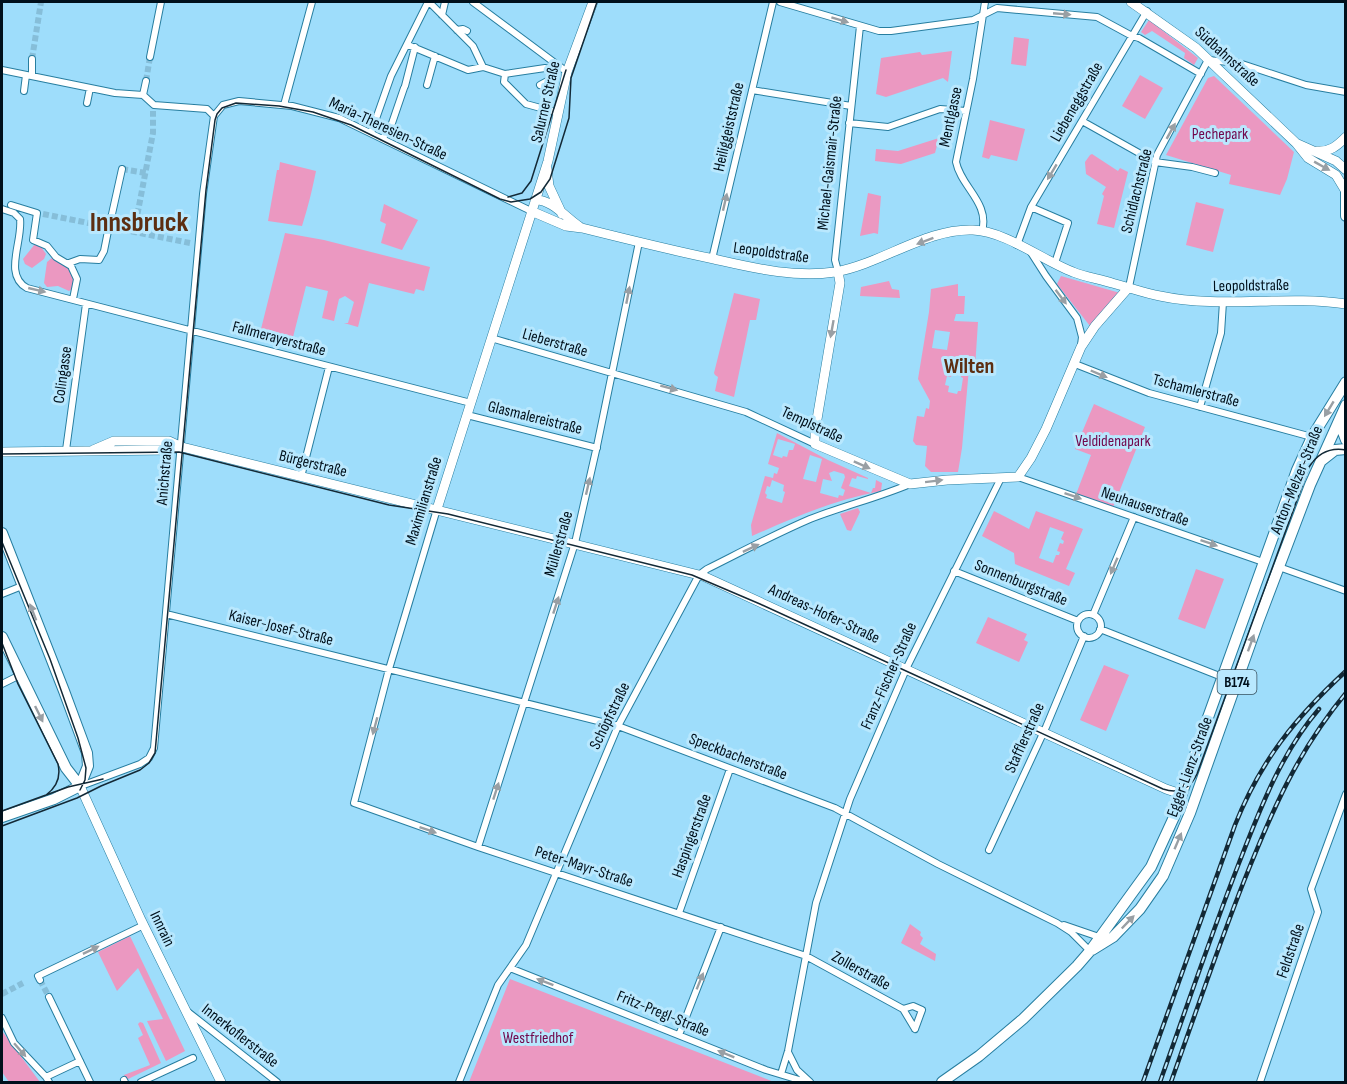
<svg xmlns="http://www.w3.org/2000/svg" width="1347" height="1084" font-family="'Sofia Sans Condensed',sans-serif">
<rect width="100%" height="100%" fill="#9eddfb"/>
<!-- green -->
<path fill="#eb98c1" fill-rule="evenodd" d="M1149,20L1198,58L1194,65L1184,58L1185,53L1152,31L1145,35L1141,32Z
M1014,37L1029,39L1026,66L1011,64Z
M952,51L948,82L943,78L886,97L876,94L881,58L920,52L922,55Z
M1140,75L1163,88L1145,119L1122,106Z
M1214,76L1294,152L1287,179L1280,195L1229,184L1231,175L1166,155L1208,78Z
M990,120L1025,129L1017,161L991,155L989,159L982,157Z
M939,138L935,153L901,164L875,161L876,149L898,151Z
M1092,154L1118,171L1120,168L1128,172L1114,228L1097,224L1104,196L1102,194L1106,187L1086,174L1085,162L1090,155Z
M280,162L316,171C312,191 308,207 302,226L268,221L277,170H279Z
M868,193L881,196L878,234L874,233L860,236Z
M1196,202L1224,209L1213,252L1186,245Z
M384,204L418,220L402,250L381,243L386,224L380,221Z
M285,233L324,240L430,267L424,291L416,289L414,294L369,283L358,327L344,323H348L354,302L345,296L339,299L334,321L322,318L328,291L306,286L291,345L259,337Z
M35,244H39L46,254L44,259L32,268L25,264L23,259Z
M53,257L69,266L70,273L75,278L72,289L69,291L58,286L47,287L44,283L47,262Z
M1061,276L1120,293L1090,326L1057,284Z
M889,281L892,289L899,290L900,298L860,296L861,287Z
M958,284V296H965L964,314H956L954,321L978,322L975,368H969L962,448L958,472H931L925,466L927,446L916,445L913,441L917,416L924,417L926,408L929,409L930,401L918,379L929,312L931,289ZM935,330L950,332L947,350L932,348ZM952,373L961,374V377L963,378L961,391H958L957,394L948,392L949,386L945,385L947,376L951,377Z
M734,293L760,299L756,320H750L734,397L715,391L718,377L715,375L714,373Z
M1094,404L1145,427L1112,510L1075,497L1091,455L1075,449Z
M777,433L828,460L868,478V479L857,476L856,479L852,478L849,486L871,493L873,488H875L876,480L882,483L881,491C831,501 798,516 752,536L751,525L765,476L773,478L774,473L777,474L779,468L768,464ZM778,439L795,444L793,450H789L787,457L783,456L782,458L773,455ZM810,455L822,459L816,482L803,479ZM834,471L844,474L845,477L841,488L845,490L843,496L839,495L838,498L820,493L823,479L832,481L829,473ZM772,480L784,485L783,491L785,492L782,503L766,498L767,495L765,493L767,486L770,487Z
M858,508L860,512L851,531L847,530L840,514Z
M994,511L1029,529L1036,511L1083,529L1066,569L1075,573L1069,586L1015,564L1014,553L982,536ZM1050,527L1064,532L1061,539L1064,541L1063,544L1060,543L1057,551L1060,552L1059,555H1056L1053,563L1039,558Z
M1196,569L1224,579L1205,629L1178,619Z
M988,617L1027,634L1024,640L1028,642L1019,662L976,643Z
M1104,665L1129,675L1106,731L1080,720Z
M910,924L921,932L920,935L923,938L920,944L936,954L935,961L901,943Z
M130,936L185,1051L166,1061L147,1021L163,1019L138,968L117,991L98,952Z
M510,979L774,1082H469Z
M140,1022L143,1023L161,1063L126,1080L124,1075L150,1065L138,1038L143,1035L138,1024Z
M2,1031L40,1082H9L2,1072Z"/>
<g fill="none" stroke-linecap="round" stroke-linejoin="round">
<!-- street-tunnel -->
<path stroke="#86bed9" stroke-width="6" stroke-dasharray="6 3" stroke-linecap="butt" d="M32,59L41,2
M146,81L150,57
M122,169L146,173
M43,214L190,243
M134,232L153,133V111
M40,980L49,997
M2,994L23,983"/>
<defs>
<path id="street" d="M429,2L473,46L483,67
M473,2L567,72
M780,2L879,31H891L973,20L997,8L1097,17L1132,36L1139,38L1201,74
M442,15L445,2
M457,30L463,29L467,31
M408,45L468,70L483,67L505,74L545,68
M150,57L161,2
M2,70L115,93L143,95L154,105L207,109L214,116
M505,74L504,82L526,104L559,113
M32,76V59
M427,85L435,56
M540,85L551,79
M405,86L415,47
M752,90L851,106
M24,91L26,75
M143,95L146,81
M87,103L90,88
M284,105L312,2
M1082,121L1155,162L1192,167L1215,173
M849,123L888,127L940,109L966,111
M371,133L391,76L428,2
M382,139L390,129L404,88
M11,205L37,213L33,240L47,246L56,257L71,266L77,279L73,299
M1031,207L1068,223L1055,263
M2,209L14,213L20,219C23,241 3,275 27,288L471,403
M110,223L122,169
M982,231C990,203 961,187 956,162L973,79L985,2
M1017,245L1031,207L1147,11
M1030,251L1046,276L1077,318L1082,337L1081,345
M712,259L773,2
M69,263L80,259L99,260L104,251L108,231
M838,271L835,260L860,26
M1129,287L1157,155L1208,60L1239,63L1306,85L1346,92
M491,338L746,412L815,444
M1075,364L1149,393L1312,437
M1200,407L1221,333L1223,302
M467,415L597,448
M66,450L86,304
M301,477L329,367
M1018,477L1263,562
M437,509L389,669L354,803L478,847L806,956L903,1009L915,1029
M1279,567L1346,591
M954,571L1078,621
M2,594L22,586
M166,614L618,726L835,808L938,864L1057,923L1071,932L1090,951
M1077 626a12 12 0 1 1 24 0a12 12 0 1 1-24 0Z
M1093,615L1134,517
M1100,629L1222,677
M2,684L20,675
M81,786L140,764L149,758L154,748L203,194L214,116L223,105L239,101L292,106L339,118L531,211
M478,847L575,543L597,446L639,242
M989,850L1046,727L1084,636
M679,913L730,769
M1064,925L1099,937
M510,968L766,1070L806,1082
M40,980L38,976L144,925
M49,997L90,1082
M903,1009L913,1006L922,1010L915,1029
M188,1012L277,1082
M2,1018L14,1043L46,1077
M679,1035L721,927
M788,1052L797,1070L810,1082
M781,1074L788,1051L816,903L850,799L907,667L1001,478
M124,1080L125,1082
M49,1082L46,1077L80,1061
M141,1082L193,1058
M459,1082L498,985L526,945L618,726L699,575L707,569C741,552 775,534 810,519C843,506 877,498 910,484
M1260,1082L1318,912L1311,889L1346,794"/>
<path id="secondary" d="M1131,2L1196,48L1296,143L1308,158L1336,175L1345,190
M1298,144L1336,161L1346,170
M1317,151C1330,152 1337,146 1346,137
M547,169L549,186L562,214
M535,200C552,199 566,218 580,227
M531,211L566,226L582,228C626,239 670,250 714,259C754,268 794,278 835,272C881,264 927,228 973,230C1005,231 1044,261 1073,272C1085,277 1100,279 1112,283C1128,287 1144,293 1160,296C1221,309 1284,295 1346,304
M838,271L840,283L815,431V444L910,484L947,480L1018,477L1031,458L1046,429L1081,347L1095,326L1129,287
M93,450L114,441H169L182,447L703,576L1166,789L1181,794
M2,452L168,450L182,447
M437,509L548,161L567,72L593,2
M80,786L141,920L221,1082"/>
<path id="primary" d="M1346,184V216
M1344,415L1343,432L1346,440
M1321,461L1335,450L1346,449
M2,533L64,691L87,753L88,766L80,786
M2,637L66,768L80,786
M2,817L54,799L80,786
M1092,950L1113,937L1140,909L1163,876L1190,813L1258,622L1310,485L1346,405
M942,1082L979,1056L1023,1019L1077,966L1090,951L1151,867L1174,817L1202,734L1297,470L1312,437L1346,382"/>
</defs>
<!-- street casing -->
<use href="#street" stroke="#277ea0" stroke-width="8"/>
<!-- secondary casing -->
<use href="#secondary" stroke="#277ea0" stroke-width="10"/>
<!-- primary casing -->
<use href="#primary" stroke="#277ea0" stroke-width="12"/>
<!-- street -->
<use href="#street" stroke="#fff" stroke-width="6"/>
<!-- secondary -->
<use href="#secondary" stroke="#fff" stroke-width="9"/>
<!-- primary -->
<use href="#primary" stroke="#fff" stroke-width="10"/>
<!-- tram -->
<path stroke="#132936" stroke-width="1.5" d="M508,197L522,193L531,181L566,70
M2,454L179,452L389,505L448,514L692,575L760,604L1163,789C1178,794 1190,789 1197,774L1309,467C1318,453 1330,447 1346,450
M2,542L50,659L78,738L86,768L85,780L80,790
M2,643L18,684L58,764C61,777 57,787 46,795
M2,811L68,787L103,779
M2,826L77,798L101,786L140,770L149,763L155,753L206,190L215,120L217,114L222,108L236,103L279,106L313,112L351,125L500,199L511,202L530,199L541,192L550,179L569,118L571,78L597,2"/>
<defs>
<path id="rail" d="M1143,1082L1235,825C1261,760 1295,718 1346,671
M1160,1082C1186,1009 1211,935 1239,863C1260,809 1281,753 1319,709
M1171,1082C1195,1015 1218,947 1244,881C1272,811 1297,752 1346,693"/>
</defs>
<!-- rail casing -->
<use href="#rail" stroke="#132936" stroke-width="4.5"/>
<!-- rail -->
<use href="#rail" stroke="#b9e8fe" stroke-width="2" stroke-dasharray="7" stroke-linecap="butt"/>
</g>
<!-- one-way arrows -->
<defs><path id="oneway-solid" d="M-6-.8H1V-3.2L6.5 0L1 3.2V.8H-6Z" transform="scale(1.5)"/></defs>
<g fill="#999fa4">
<use href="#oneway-solid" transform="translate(1062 14) rotate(5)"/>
<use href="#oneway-solid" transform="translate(840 20) rotate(17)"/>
<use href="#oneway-solid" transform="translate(1171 131) rotate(-61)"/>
<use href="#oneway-solid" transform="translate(1322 166) rotate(29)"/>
<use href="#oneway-solid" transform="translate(1052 172) rotate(121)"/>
<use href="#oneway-solid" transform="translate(725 202) rotate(-77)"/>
<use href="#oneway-solid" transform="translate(925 241) rotate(159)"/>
<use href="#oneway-solid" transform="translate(37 290) rotate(13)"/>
<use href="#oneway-solid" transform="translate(628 295) rotate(-79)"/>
<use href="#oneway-solid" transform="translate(1061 297) rotate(53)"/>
<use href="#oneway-solid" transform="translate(832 329) rotate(100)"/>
<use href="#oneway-solid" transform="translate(1099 374) rotate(23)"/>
<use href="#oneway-solid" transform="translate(669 388) rotate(15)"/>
<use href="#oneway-solid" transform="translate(1329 409) rotate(121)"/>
<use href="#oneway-solid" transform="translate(862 465) rotate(24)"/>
<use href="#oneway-solid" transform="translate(934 481) rotate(-7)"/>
<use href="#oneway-solid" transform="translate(588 486) rotate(-77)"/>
<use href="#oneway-solid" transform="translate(1073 496) rotate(19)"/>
<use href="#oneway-solid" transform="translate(1209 543) rotate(19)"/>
<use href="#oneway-solid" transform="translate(751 548) rotate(-25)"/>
<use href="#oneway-solid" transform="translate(1114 566) rotate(113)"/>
<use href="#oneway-solid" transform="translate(556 605) rotate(-72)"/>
<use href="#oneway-solid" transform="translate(33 612) rotate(-111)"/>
<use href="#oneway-solid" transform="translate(1251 643) rotate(-70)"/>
<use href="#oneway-solid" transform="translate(39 714) rotate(64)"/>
<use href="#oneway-solid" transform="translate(375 726) rotate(105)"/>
<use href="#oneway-solid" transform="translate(496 791) rotate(-72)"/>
<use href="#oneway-solid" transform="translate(428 830) rotate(19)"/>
<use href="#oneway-solid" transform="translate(1178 841) rotate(-67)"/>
<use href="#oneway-solid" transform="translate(1128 922) rotate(-46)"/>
<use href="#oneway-solid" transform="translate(91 950) rotate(-26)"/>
<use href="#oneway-solid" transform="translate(700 981) rotate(-68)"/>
<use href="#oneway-solid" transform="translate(545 982) rotate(-159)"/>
<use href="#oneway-solid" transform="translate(20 1050) rotate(49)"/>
<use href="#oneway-solid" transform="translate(726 1054) rotate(-158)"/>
</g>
<g text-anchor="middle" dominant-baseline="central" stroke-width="6" stroke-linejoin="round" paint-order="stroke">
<!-- shield labels -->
<rect fill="#b9e8fe" stroke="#38515f" stroke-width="1.5" x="1217.5" y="670" width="39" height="24" rx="4.5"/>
<g font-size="15" font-weight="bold" fill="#00101b">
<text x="1237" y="682">B174</text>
</g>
<!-- street labels -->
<g font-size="16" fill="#00101b" stroke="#b9e8fe">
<text transform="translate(1227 57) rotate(42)">Südbahnstraße</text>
<text transform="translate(546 102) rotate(-77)">Salurner Straße</text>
<text transform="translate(1077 102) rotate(-60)">Liebeneggstraße</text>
<text transform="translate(951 117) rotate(-78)">Mentlgasse</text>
<text transform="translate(729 127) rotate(-77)">Heiliggeiststraße</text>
<text transform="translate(388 129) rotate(25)">Maria-Theresien-Straße</text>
<text transform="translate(830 163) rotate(-84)">Michael-Gaismair-Straße</text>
<text transform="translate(1137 191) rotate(-76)">Schidlachstraße</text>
<text transform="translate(771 253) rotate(8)">Leopoldstraße</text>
<text transform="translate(1251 286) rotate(-1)">Leopoldstraße</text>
<text transform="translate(279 339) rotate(15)">Fallmerayerstraße</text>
<text transform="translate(555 343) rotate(16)">Lieberstraße</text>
<text transform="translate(63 375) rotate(-82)">Colingasse</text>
<text transform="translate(1196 391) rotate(15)">Tschamlerstraße</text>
<text transform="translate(535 418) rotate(14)">Glasmalereistraße</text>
<text transform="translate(812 425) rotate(25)">Templstraße</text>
<text transform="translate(313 464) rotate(14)">Bürgerstraße</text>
<text transform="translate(165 473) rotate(-85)">Anichstraße</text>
<text transform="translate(1297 480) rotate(-68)">Anton-Melzer-Straße</text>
<text transform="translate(424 501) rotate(-73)">Maximilianstraße</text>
<text transform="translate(1145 507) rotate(19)">Neuhauserstraße</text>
<text transform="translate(559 544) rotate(-74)">Müllerstraße</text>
<text transform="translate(1021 583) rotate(22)">Sonnenburgstraße</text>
<text transform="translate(824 614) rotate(25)">Andreas-Hofer-Straße</text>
<text transform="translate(281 628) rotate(14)">Kaiser-Josef-Straße</text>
<text transform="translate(889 676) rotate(-66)">Franz-Fischer-Straße</text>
<text transform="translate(610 716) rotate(-64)">Schöpfstraße</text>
<text transform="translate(1025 738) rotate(-66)">Stafflerstraße</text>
<text transform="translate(738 757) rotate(21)">Speckbacherstraße</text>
<text transform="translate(1190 767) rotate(-70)">Egger-Lienz-Straße</text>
<text transform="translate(692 836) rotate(-70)">Haspingerstraße</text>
<text transform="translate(584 867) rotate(18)">Peter-Mayr-Straße</text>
<text transform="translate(162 929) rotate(64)">Innrain</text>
<text transform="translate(1291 951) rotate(-71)">Feldstraße</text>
<text transform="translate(861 971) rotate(29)">Zollerstraße</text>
<text transform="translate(663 1014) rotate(22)">Fritz-Pregl-Straße</text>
<text transform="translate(240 1036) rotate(38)">Innerkoflerstraße</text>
</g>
<!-- park labels -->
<g font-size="16" fill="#71064b" stroke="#b9e8fe">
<text x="1220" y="134">Pechepark</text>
<text x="1113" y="441">Veldidenapark</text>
<text x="538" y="1038">Westfriedhof</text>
</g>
<!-- district labels -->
<g font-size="22" font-weight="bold" fill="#5d2e11" stroke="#b9e8fe">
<text x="969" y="366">Wilten</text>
</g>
<!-- town labels -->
<g font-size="28" font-weight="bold" fill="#5d2e11" stroke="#b9e8fe">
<text x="139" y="222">Innsbruck</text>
</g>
</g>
<!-- border -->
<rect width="1347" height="1084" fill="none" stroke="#00101b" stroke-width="6"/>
</svg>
